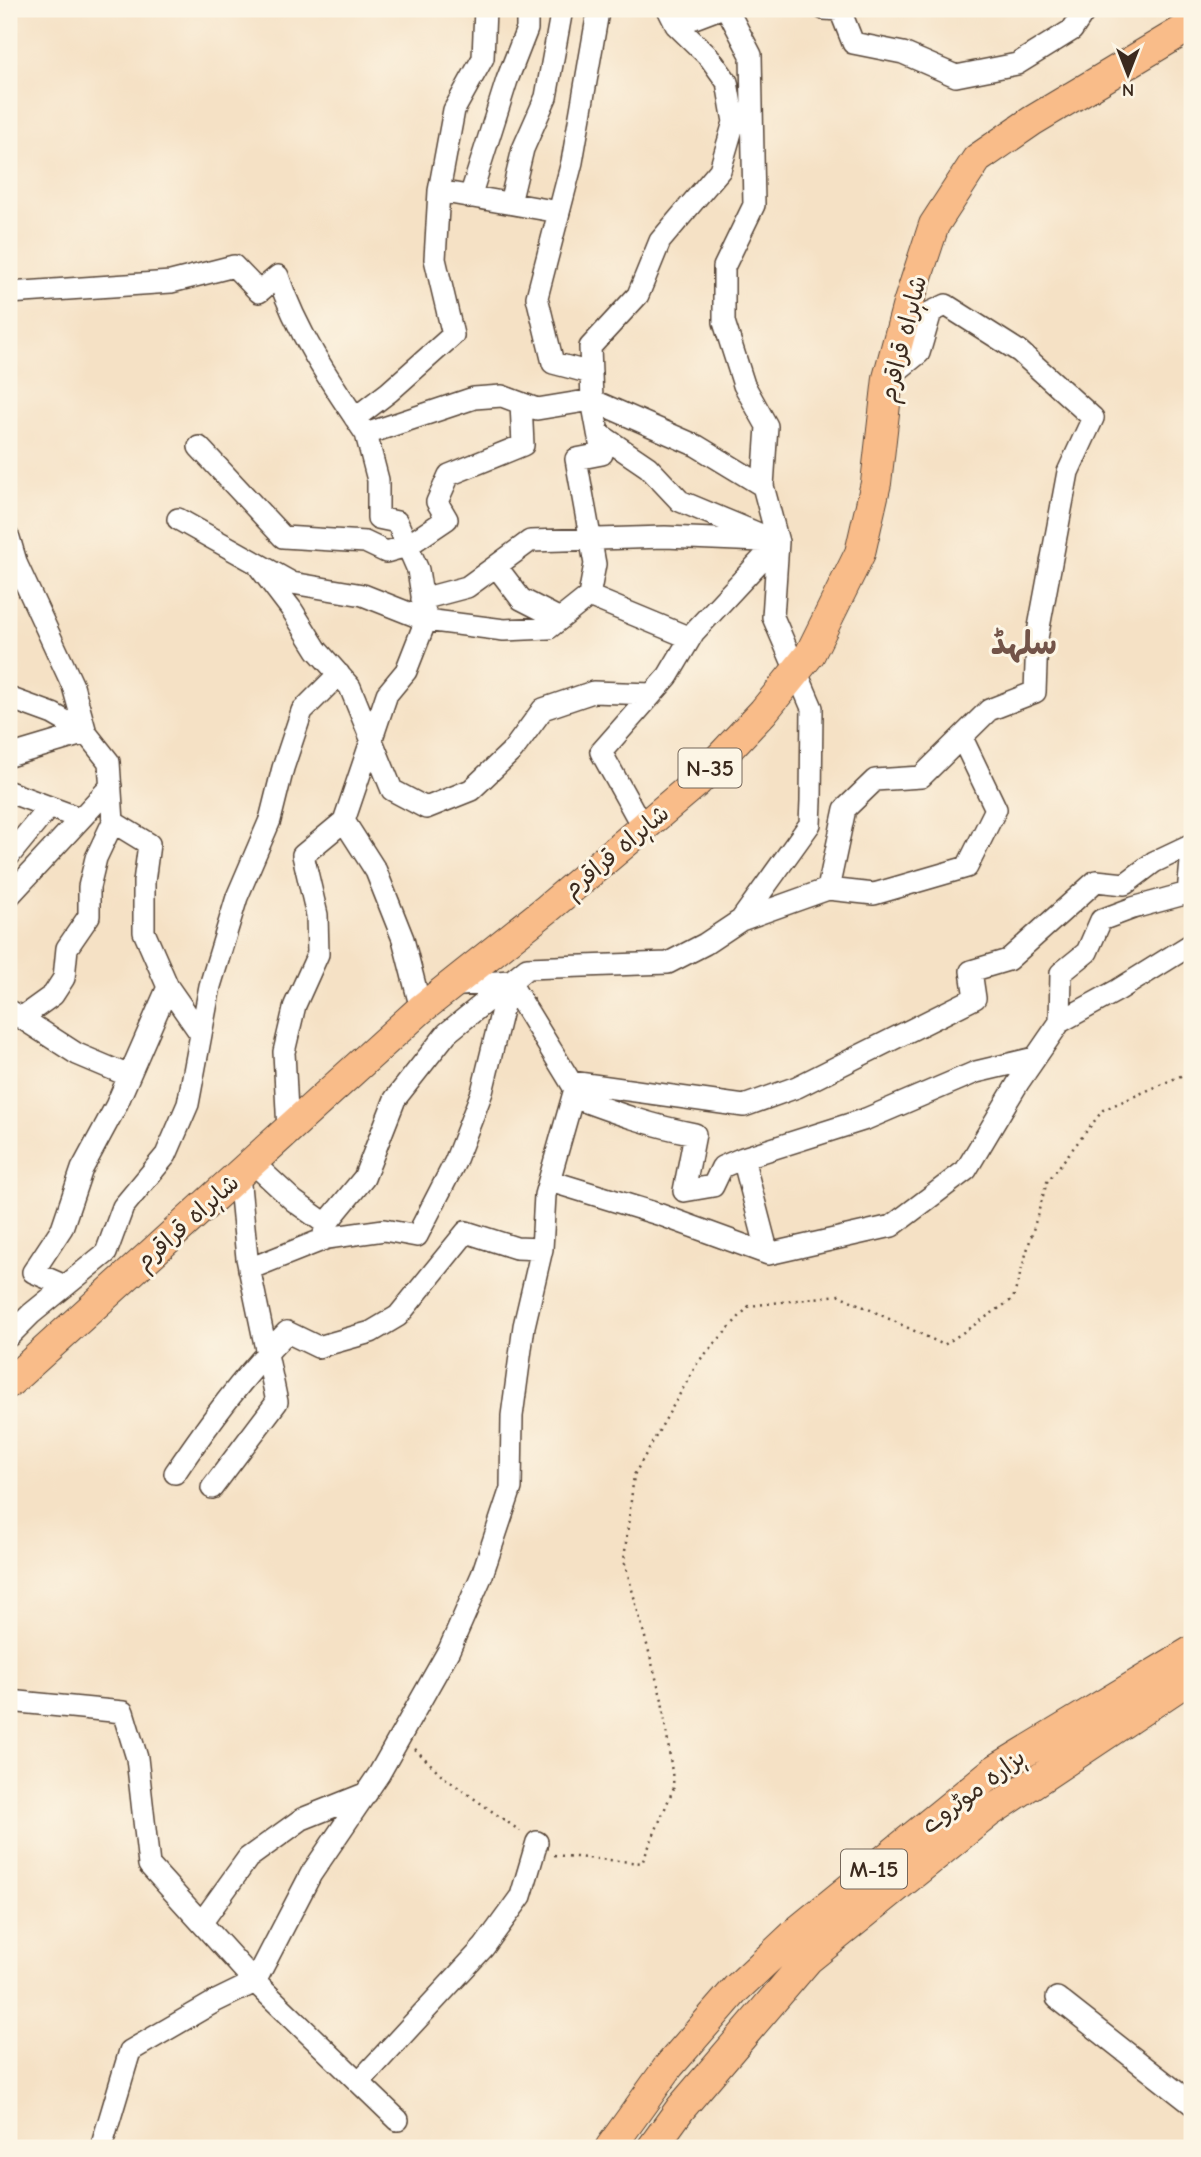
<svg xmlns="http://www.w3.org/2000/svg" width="1201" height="2157" font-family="'Comic Neue','Playpen Sans Arabic',sans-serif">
<rect width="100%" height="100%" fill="#fcf5e5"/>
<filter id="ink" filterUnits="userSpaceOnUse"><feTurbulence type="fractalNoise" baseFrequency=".0143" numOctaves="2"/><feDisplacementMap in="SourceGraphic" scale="14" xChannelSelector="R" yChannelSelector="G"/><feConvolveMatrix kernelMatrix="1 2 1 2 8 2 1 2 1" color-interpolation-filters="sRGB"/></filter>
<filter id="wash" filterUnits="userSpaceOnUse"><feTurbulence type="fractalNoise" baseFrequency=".00686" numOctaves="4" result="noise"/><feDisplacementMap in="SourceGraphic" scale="28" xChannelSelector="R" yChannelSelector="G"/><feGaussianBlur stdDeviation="1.57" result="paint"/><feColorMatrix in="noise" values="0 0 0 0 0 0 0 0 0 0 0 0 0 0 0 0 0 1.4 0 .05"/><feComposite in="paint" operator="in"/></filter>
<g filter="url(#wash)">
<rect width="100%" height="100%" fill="#f5e1c5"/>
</g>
<g filter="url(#ink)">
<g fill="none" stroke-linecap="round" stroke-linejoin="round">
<defs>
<path id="minor" d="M727,9L751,55L754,205L724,267V322L744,385L767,426L763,486
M824,9L840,10L853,43L903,53L956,76L1017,64L1072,30L1086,9
M676,25L718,9
M439,191L559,212
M470,197L507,80L527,29V9
M510,203L523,149L546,97L562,9
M9,293L171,282L234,266L259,292L278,276C297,334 332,384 366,434L474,398L502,396L537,409L592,400L697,446L763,486L778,542L773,617L812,708L811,801L810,824L741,920
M591,373L553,363L537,297L572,162L598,12L601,9
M355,418L389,392L453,335L435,259L439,191L454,110L483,58L485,9
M598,433L648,467L680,501L778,542L694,632L668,676L601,752L643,828
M366,434L378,480V518L397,522L418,570L426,620L406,671L387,694L344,821L376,871L403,939L421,1009
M199,447L283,537L365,542L386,552L407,546L447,519L437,502L449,475L523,445L521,403
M178,519L292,583L363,595L426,620L504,630L549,628L589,596L595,564L576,459L602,454L592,400L590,347L638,295L660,241L720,170L734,122L727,82L710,58L676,25L668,9
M9,538L17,565L73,686L86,733L109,762L113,822L149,844L144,882V932L168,987L200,1033
M496,566L530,541L665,537L762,541
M260,568L292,610L317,650L350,687L392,790L426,808L471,790L513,750L543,709L593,692L652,694
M589,596L690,638
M422,599L467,587L496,566L521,599L560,619
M9,698L53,714L86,733
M9,756L86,733
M9,792L79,818
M9,856L49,807
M828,889L874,894L967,867L996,809L962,738
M9,896L111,786
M12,1012L77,1054L129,1076
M21,1018L53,995L64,978L67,948L89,916V887L96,858L113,822
M1060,1022L1061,973L1087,952L1101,920L1133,908L1188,893L1192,851
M571,1082L744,1106L797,1087L975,998L971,971L1008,960L1096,881L1125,884L1154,862L1192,844
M573,1097C613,1112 652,1126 695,1134L684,1191L713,1186L722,1167L743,1158L768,1254
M288,1131L284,1052L295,1005L318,954L317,915L303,855L344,821
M743,1158L866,1119L976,1072L1035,1058
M253,1163L294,1201L326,1224
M550,1181L661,1215L768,1254L892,1226L966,1170L1018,1083L1060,1022L1118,990L1192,944
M323,1239L326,1224L364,1178L395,1099L447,1033L527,968L668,963L705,944L741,920L828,889L845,809L875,780L921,777L989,710L1035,692L1037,638L1068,472L1093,418L1020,352L946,305L931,312L919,353L888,378
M249,1269L327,1238L384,1230L417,1236L455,1162L482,1092L509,981
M65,1286L33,1272L62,1228L82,1169L116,1106L168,987
M9,1336L31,1314L106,1253L123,1207L166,1155L188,1104L210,986L237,897L270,820L283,768L302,711L339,674
M175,1473C209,1423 244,1375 287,1332L318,1347L371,1332L398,1316L466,1232L516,1248L542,1249
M212,1488L277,1402L247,1258L239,1175
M9,1701L123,1712L137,1758L149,1865L255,1982L398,2120
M202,1922L248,1858L302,1819L367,1793
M1057,1998L1192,2104
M359,2082L484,1947L521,1896L537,1842
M101,2148L130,2051L216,2001L255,1982L311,1874L379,1774L449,1650L482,1575L511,1488L512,1416L524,1326L542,1249L545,1195L575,1089L509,981L450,986"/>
<path id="highway" d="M9,1383L421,1009L547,909L697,782L763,712L810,654L860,553L876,483L888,378L908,304L934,225L977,159L1032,121L1192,25
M610,2148L669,2066L736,1989L800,1929L995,1770L1192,1651
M652,2148L681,2108L808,1959L988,1813L1192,1677"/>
</defs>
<!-- minor casing -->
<use href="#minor" stroke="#574537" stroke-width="24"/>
<!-- highway casing -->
<use href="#highway" stroke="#574537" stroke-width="32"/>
<!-- path -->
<path stroke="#574537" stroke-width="2.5" stroke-dasharray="2 5" stroke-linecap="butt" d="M415,1749L445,1778L520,1831
M554,1855L642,1863L674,1787L662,1700L624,1560L634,1475L698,1362L749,1306L839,1295L944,1345L1013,1299L1047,1182L1103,1110L1192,1071"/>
<!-- minor -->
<use href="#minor" stroke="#fff" stroke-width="21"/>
<!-- highway -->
<use href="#highway" stroke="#f9bc89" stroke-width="30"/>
</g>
</g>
<g text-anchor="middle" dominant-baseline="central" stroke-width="6" stroke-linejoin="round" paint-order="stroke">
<!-- shield labels -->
<g fill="#fcf5e5" stroke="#75675a" stroke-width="2">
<rect x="678.5" y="748.5" width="63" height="39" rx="5"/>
<rect x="841" y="1849.5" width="66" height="39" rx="5"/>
</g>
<g font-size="23" font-weight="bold" fill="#3b2a1e">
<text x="710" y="768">N-35</text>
<text x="874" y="1869">M-15</text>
</g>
<!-- street labels -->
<g font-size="24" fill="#3b2a1e" stroke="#fcf5e5">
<text transform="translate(903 339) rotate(-76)">شاہراہ قراقرم</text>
<text transform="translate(616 851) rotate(-40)">شاہراہ قراقرم</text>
<text transform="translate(187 1222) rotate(-42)">شاہراہ قراقرم</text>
<text transform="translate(973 1791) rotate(-37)">ہزارہ موٹروے</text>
</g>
<!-- district labels -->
<g font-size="32" font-weight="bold" fill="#735449" stroke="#fcf5e5">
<text x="1024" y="643">سلہڈ</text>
</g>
</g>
<!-- margin -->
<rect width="1201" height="2157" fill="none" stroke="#fcf5e5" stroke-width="35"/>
<!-- north arrow -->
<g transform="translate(1128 74) rotate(180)" stroke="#fcf5e5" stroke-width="5" paint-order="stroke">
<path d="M0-5L12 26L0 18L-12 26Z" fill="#3b2a1e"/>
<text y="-10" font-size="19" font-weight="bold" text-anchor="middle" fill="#3b2a1e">N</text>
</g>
</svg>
